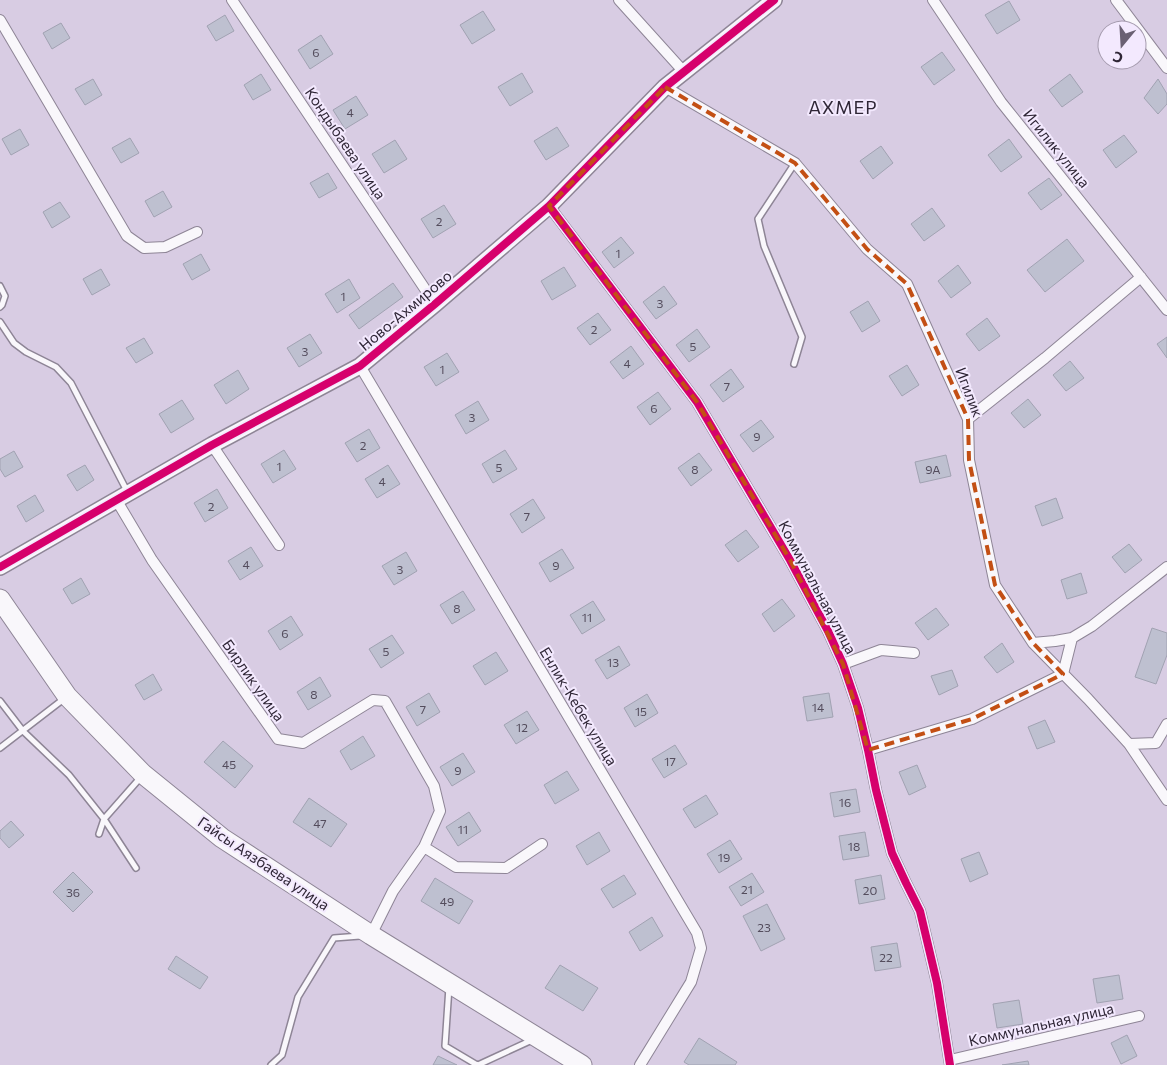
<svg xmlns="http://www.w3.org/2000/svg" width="1167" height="1065" font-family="Commissioner,sans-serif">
<rect width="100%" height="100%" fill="#d8cce3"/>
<!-- building -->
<path fill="#bec0d0" stroke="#a1a2b2" d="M1009,1L1020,20L997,34L985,15Z
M483,11L495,30L472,44L460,25Z
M225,15L234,31L216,41L207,26Z
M61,23L70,38L52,49L43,33Z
M321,35L333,54L310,69L298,50Z
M942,52L955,70L934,85L921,67Z
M522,73L533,92L510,106L498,87Z
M261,74L271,90L253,100L244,85Z
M1070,74L1083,92L1062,107L1049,90Z
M93,79L102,95L85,105L75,89Z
M1158,79L1167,94V104L1158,114L1144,98Z
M356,96L368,115L345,129L333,110Z
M557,127L569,146L546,160L534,141Z
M20,129L29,145L11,155L2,139Z
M1124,135L1137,152L1116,168L1103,150Z
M130,138L139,153L121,163L112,148Z
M1009,139L1022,157L1001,172L988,155Z
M395,140L407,159L384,173L372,154Z
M881,146L893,163L873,179L860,161Z
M328,173L337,188L319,198L310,183Z
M1049,178L1062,195L1041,210L1028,193Z
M163,191L172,207L154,217L145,201Z
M60,202L70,217L52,228L43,212Z
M444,205L456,224L433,238L421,219Z
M932,208L945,226L924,241L911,224Z
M621,237L634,253L614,268L602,252Z
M1067,239L1084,261L1045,292L1027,270Z
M201,254L210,270L192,280L183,264Z
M958,265L971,283L951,298L938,281Z
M564,267L576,286L552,300L541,281Z
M101,269L110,285L92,295L83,279Z
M349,279L360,298L337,313L325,294Z
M393,283L403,297L359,329L349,315Z
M664,286L677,304L656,319L643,302Z
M868,301L880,321L862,332L850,312Z
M598,313L611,330L590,345L577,328Z
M987,318L1000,336L979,351L966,334Z
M697,329L710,347L689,362L676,345Z
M310,334L322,353L299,367L287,348Z
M1167,337V358L1157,344Z
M144,338L153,353L136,363L126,348Z
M631,346L644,364L623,379L610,362Z
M447,353L459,372L436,386L424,367Z
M1070,361L1084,378L1066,391L1053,375Z
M907,365L919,385L902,396L889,376Z
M731,369L744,387L723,402L710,385Z
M238,370L249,389L226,404L214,385Z
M658,392L671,409L650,425L637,407Z
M1028,399L1041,415L1024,428L1011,413Z
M182,400L194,419L171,433L159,414Z
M478,401L489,420L466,434L455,415Z
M761,420L774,437L753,452L740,435Z
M369,429L380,448L357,462L345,443Z
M284,450L296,469L273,483L261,464Z
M505,450L517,469L493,483L482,464Z
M14,451L23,467L5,477L0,469V459Z
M699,453L712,470L691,486L678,468Z
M946,455L951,476L920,483L915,462Z
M85,465L94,480L77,491L67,475Z
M388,465L400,484L377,498L365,479Z
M217,489L228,508L205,522L194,503Z
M35,495L44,511L26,522L17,506Z
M1056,498L1063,518L1042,526L1035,506Z
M533,499L545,518L522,533L510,514Z
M746,530L759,547L738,562L725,545Z
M1129,544L1142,560L1125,573L1112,557Z
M251,547L263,566L240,580L228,561Z
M562,549L574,568L550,582L539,563Z
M406,552L417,571L394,585L382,566Z
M1081,573L1087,593L1067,599L1061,580Z
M81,578L90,594L72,604L63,589Z
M463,591L475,610L452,624L440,605Z
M782,599L795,616L774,632L762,614Z
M593,601L605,620L582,634L570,615Z
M936,608L949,625L928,640L915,623Z
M291,616L303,635L280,650L268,631Z
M1152,628L1167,633V655L1156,684L1135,677Z
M392,635L404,653L381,668L369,649Z
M1002,643L1014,662L997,673L984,657Z
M619,646L630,665L607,679L595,660Z
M496,652L508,671L485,685L473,666Z
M952,670L958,686L939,695L931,676Z
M153,674L162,690L144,700L135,685Z
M320,677L331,696L308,710L297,692Z
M429,693L440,712L417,726L406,707Z
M829,693L833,717L807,721L803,697Z
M647,694L658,713L635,727L624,708Z
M527,711L539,730L516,744L504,725Z
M1045,720L1055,742L1037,749L1028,727Z
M363,736L375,756L351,770L340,751Z
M223,741L253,766L235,788L204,762Z
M675,745L687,764L664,778L652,759Z
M463,753L475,772L452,786L440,767Z
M917,765L926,787L909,795L899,772Z
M567,771L579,790L555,804L544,785Z
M856,789L860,812L834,817L830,793Z
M706,795L718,814L695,828L683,809Z
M309,798L347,824L331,847L293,822Z
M469,812L481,831L458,846L446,827Z
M11,821L24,835L9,848L0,838V831Z
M599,832L610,851L587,865L576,846Z
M865,832L869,856L843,860L839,836Z
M730,840L742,859L719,873L707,854Z
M979,852L988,874L970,882L961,859Z
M73,872L93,892L73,912L53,892Z
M752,873L764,892L741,906L729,887Z
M624,875L636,894L613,908L601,889Z
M881,875L885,899L859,904L855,880Z
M435,878L473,901L459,924L421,901Z
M767,904L785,939L761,951L743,916Z
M652,917L663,936L640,951L629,932Z
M897,943L901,967L875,971L871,947Z
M176,956L208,977L200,989L168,969Z
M560,965L598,988L583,1011L545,988Z
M1119,975L1123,999L1097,1003L1093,979Z
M1019,1000L1023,1024L997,1028L993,1004Z
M1127,1035L1137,1056L1121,1064L1111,1043Z
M699,1038L737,1062L735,1065H689L684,1062Z
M438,1056L457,1065H433Z
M1028,1061L1029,1065H1002Z"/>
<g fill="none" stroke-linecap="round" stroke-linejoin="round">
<defs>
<path id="lane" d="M0,286L5,296L2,305L0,307
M0,322L14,343L26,352L56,367L71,383L127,491
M794,364L802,337L764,246L758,219L795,163
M0,701L23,731L69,775L104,819L136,868
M0,748L65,698
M99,834L104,819L141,777
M449,987L445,1046L477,1065
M271,1065L282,1055L298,997L334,938L360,936
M478,1065L532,1040"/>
<path id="street" d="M232,0L435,304
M619,0L684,72
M933,0L1001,102L1167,310
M1116,0L1167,68
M0,20L127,236L144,248L165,247L197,232
M665,87L795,163L867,249L907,284L968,419L969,460L995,585L1033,643L1088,699L1129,744L1167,800
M549,206L697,402L790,560L828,631L843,664L858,708L868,750L876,790L892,853L906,883L920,911L937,983L950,1065
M360,366L697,933L701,948L691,982L640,1065
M968,419L1045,358L1141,277
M212,445L279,545
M117,501L152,560L278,739L303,743L373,700L385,701L434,786L440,811L424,847L393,891L371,935
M1033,643L1055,641L1072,638L1092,626L1167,567
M843,664L881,650L914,653
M1129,744L1156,743L1167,724
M868,750L972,719L1063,674L1072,638
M424,847L456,867L506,868L542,844
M950,1060L1139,1016"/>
<path id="secondary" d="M0,567L212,445L360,366L435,304L549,206L665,87L774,0"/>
<path id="highway" d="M0,599L67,696L143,774L222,838L371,935L582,1065"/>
</defs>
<!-- lane casing -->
<use href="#lane" stroke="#8e8596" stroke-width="8"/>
<!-- street casing -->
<use href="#street" stroke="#8e8596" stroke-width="12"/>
<!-- secondary casing -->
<use href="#secondary" stroke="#8e8596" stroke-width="18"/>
<!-- highway casing -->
<use href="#highway" stroke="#8e8596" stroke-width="21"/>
<!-- lane -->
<use href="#lane" stroke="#f9f7fb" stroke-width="5"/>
<!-- street -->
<use href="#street" stroke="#f9f7fb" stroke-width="10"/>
<!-- secondary -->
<use href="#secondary" stroke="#f9f7fb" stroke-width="15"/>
<!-- highway -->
<use href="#highway" stroke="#f9f7fb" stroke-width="19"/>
<defs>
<path id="cycleway" d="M549,206L697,402L790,560L828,631L843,664L858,708L868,750L876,790L892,853L906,883L920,911L937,983L950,1065
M0,567L212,445L360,366L435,304L549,206L665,87L774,0"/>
</defs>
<!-- cycleway casing -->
<use href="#cycleway" stroke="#f3e9fe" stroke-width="11"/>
<!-- cycleway -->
<use href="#cycleway" stroke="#d6006c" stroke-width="8"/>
</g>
<!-- marked area -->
<path fill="none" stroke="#c34f14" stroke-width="4" stroke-dasharray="10 6" stroke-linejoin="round" d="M665,87L795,163L867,249L907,284L968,419L969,460L995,585L1033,643L1063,674L972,719L868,750L843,664L790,560L697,402L549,206Z"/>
<g text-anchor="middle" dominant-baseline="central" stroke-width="4" stroke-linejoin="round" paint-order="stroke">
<!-- number labels -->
<g font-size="12" fill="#544d5d">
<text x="316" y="52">6</text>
<text x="350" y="112">4</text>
<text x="439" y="221">2</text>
<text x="618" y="253">1</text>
<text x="343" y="296">1</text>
<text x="660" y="303">3</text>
<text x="594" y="329">2</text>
<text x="693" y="346">5</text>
<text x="305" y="351">3</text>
<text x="627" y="363">4</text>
<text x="442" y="369">1</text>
<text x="727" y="386">7</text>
<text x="654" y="408">6</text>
<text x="472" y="417">3</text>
<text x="757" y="436">9</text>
<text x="363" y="445">2</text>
<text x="279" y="466">1</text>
<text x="499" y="467">5</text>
<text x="695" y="469">8</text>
<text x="933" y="469">9А</text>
<text x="382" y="481">4</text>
<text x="211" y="506">2</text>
<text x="527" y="516">7</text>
<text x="246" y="564">4</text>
<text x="556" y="565">9</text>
<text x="400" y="569">3</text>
<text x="457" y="608">8</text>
<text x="587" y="617">11</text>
<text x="285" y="633">6</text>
<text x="386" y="651">5</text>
<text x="613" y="662">13</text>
<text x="314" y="694">8</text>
<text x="818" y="707">14</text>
<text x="423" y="709">7</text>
<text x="641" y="711">15</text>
<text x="522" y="727">12</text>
<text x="670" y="761">17</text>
<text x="229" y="764">45</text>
<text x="458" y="770">9</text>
<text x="845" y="802">16</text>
<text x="320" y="823">47</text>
<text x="463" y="829">11</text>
<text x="854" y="846">18</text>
<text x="724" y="857">19</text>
<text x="747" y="889">21</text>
<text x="870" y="890">20</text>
<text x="73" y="892">36</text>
<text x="447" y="901">49</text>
<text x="764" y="927">23</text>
<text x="886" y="957">22</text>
</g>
<!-- street labels -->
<g font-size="15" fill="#2f2636" stroke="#f3e9fe">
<text transform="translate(346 143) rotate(56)">Кондыбаева улица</text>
<text transform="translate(1057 148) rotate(51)">Игилик улица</text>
<text transform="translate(405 310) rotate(-40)">Ново-Ахмирово</text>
<text transform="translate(970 392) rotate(69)">Игилик</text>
<text transform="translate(818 587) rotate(62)">Коммунальная улица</text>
<text transform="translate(254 680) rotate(55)">Бирлик улица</text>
<text transform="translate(579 706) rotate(59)">Енлик-Кебек улица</text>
<text transform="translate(264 863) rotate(34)">Гайсы Аязбаева улица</text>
<text transform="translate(1041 1024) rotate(-13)">Коммунальная улица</text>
</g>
<!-- quarter labels -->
<g font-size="18" letter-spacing="1" fill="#2f2636" stroke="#f3e9fe">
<text x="843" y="107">АХМЕР</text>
</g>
</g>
<!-- north arrow -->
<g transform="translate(1122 45) rotate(198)"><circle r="24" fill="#f3e9fe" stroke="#a59bae"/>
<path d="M0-4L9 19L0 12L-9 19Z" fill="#6a6073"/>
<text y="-8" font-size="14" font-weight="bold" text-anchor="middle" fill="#2f2636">С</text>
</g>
</svg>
